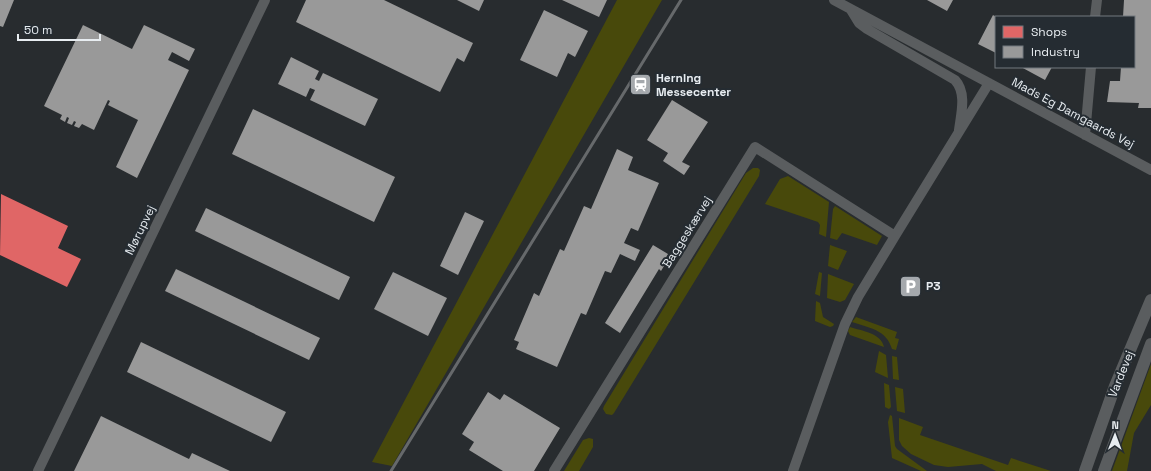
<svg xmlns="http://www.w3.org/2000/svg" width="1151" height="471" font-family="'Space Grotesk',sans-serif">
<rect width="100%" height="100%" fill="#282c2f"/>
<!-- green -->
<path fill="#48490b" d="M617,0H662L392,466L372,462Z
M753,168H758L760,170L759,176L614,413L612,415L606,414L603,409L604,406L746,173Z
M788,176L829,202L826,237L819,234L820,225L818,222L765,204L780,179Z
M835,206L882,236L877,245L842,233L837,240L830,238L833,209Z
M830,245L847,251L838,270L828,266Z
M819,272L822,273L820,296L815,294Z
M828,274L854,284L845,300L840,302L827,298Z
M816,301L820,303L823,317L834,324L833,326L830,327L815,321Z
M856,317L897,332L895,338L899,339L896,350L892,349C886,329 869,328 852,322Z
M850,327C862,331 881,333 884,347L850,335L848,331Z
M879,351L886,355L888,378L875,372Z
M892,356L897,357L899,380L893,379Z
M1151,364V405L1134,433L1127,471H1112Z
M884,383L889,385L891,407L889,409L885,407Z
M895,387L903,389L905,413L897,411Z
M890,415L892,416L895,446L897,449L927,471H921L892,458L888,422Z
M899,418L923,427L920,435L1008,465L1011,458L1051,471H996L982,464L948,467L934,465L911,454L902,446L899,440Z
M589,438L593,439V447L579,471H564L583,440Z"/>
<!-- shops -->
<path fill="#e06666" d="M1,194L68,226L58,248L81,259L67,287L0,255Z"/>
<!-- industry -->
<path fill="#999" d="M0,0H14L3,27L0,26Z
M306,0H384L473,43L464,62L457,58L440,92L296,22Z
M457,0H484L479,11Z
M562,0H607L599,17Z
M927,0H953L947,11Z
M1124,0H1151V108H1138L1139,103L1107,102L1110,81H1120L1121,67H1134V17H1123Z
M544,10L588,31L575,57L568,53L557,77L520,60Z
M993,15L996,17V53L978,44Z
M83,25L132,49L144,25L195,49L189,61L172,52L168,60L189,70L137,178L116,167L138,120L108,105L110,101L108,100L94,130L82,124L79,128L74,126L76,122L74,121L72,125L67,123L69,118L67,117L65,122L60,119L62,115L44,106Z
M291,57L319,71L315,79L319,81L323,73L378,99L365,126L310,100L315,90L310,88L306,97L278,84Z
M1021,67H1052L1045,80Z
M672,100L708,122L682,162L690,166L684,175L663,161L668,153L647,140Z
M253,109L395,177L374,222L232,154Z
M617,149L633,157L628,170L659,183L638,231L631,228L624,243L640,250L635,261L620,254L611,273L605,271L586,315L581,313L557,367L516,349L519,342L514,340L534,293L539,296L560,249L564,251L584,206L591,209Z
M206,208L350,277L339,300L195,231Z
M465,212L484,221L458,275L440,266Z
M653,245L668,254L662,264L664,266L661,271L659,269L620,333L605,323Z
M176,269L320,338L309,360L165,291Z
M393,272L447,298L428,336L374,309Z
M141,342L286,412L271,442L127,372Z
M488,392L500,400L504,394L560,428L534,471H503L469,450L474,442L462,434Z
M101,416L189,459L192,453L230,471H74Z"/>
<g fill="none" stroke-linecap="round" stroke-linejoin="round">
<!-- minor -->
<path stroke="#5a5d5f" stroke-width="10" d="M834,0L1151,170
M851,10L859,23L867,29L955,80C967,93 961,114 959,130
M1095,17L1097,0
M1085,135L1091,67
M38,471L265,0
M554,471L755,147L895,236L989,83
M793,471L845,324L858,297L895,236"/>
<!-- tertiary -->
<path stroke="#5a5d5f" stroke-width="12" d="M1085,471L1115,386L1151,300
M1104,471L1151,344"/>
<!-- rail -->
<path stroke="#66696b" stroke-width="3" d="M391,471L681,0"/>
</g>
<!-- icons -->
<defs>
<symbol id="station-square" viewBox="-11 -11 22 22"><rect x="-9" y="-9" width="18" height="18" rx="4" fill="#a5a9ad" stroke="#252c32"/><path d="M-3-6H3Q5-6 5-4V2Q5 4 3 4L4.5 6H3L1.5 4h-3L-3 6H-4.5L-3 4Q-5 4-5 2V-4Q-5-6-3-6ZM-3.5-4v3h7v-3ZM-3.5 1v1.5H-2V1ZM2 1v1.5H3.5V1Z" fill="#fff"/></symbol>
<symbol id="parking-square" viewBox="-11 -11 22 22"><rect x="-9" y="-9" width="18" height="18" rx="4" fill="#a5a9ad" stroke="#252c32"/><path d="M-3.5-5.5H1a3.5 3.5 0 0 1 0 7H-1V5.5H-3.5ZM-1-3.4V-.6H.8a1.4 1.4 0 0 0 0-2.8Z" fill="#fff"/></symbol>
</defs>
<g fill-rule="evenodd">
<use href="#station-square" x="628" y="72" width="25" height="25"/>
<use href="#parking-square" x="898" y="274" width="25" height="25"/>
</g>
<g text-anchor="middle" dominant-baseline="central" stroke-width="4" stroke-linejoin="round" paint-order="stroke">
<!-- poi labels -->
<g font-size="12" font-weight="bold" fill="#e8edf1" stroke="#252c32" text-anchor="start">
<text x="656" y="78">Herning<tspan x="656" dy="14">Messecenter</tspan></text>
<text x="926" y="286">P3</text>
</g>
<!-- street labels -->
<g font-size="12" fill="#e8edf1" stroke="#252c32">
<text transform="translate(1073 113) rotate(28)">Mads Eg Damgaards Vej</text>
<text transform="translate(140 230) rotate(-64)">Mørupvej</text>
<text transform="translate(687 232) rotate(-58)">Baggeskærvej</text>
<text transform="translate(1121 374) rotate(-68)">Vardevej</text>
</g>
</g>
<!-- legend -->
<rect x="995" y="16" width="140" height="52" fill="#252c32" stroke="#73797e"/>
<rect x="1003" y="26" width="20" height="12" fill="#e06666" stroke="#73797e"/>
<text x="1031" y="36" font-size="12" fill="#e8edf1">Shops</text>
<rect x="1003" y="46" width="20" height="12" fill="#999999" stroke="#73797e"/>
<text x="1031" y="56" font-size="12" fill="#e8edf1">Industry</text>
<!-- north arrow -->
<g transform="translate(1115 435) rotate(1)" stroke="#252c32" stroke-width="3" paint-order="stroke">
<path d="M0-3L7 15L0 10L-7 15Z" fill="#e8edf1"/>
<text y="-6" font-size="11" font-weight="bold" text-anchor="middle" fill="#e8edf1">N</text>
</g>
<!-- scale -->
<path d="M18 34v6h82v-6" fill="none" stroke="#e8edf1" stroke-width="2"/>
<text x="24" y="34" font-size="12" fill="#e8edf1" stroke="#252c32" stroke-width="3" paint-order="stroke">50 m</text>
</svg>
